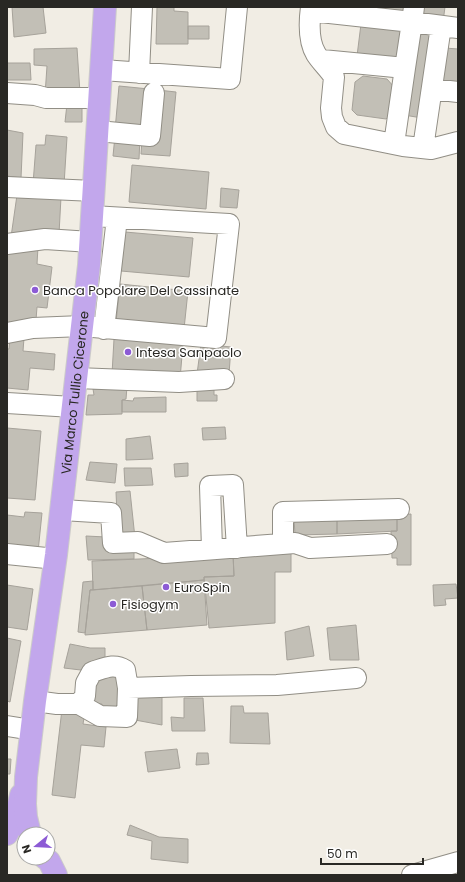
<svg xmlns="http://www.w3.org/2000/svg" width="465" height="882" font-family="Poppins,sans-serif">
<rect width="100%" height="100%" fill="#f1ede4"/>
<!-- building -->
<path fill="#c2bfb6" stroke="#a6a29a" d="M12,7H43L46,33L14,37Z
M157,7H174V11L188,12V44H156Z
M387,7H408L407,14L386,11Z
M420,7H445L443,22L419,19Z
M361,24L402,29L399,63L357,56Z
M188,26H209V39H188Z
M416,31L434,34L422,118L404,115Z
M77,48L80,93L45,95L47,66L34,65V49Z
M445,48L458,49V89L436,86Z
M7,63H30L31,80H7Z
M363,76L387,79L394,87L392,114L386,119L357,115L352,110L355,82Z
M119,86L149,89L145,132L115,130Z
M158,90L176,92L170,156L141,154L142,139Z
M67,104L82,105V122H65Z
M7,130L23,133L21,178L7,176Z
M46,135L67,137L64,185L33,184L36,145H45Z
M115,136L140,138L139,159L113,156Z
M132,165L209,172L206,209L129,202Z
M221,188L239,190L237,208L220,207Z
M17,195L61,197L59,234L11,237Z
M125,232L193,238L189,277L121,271Z
M38,247L37,264L52,267L47,308L37,307L36,320L7,323V251Z
M120,284L188,291L184,329L116,322Z
M10,337L24,338L23,351L55,354L54,370L30,368L28,390L7,388V349H9Z
M114,339L183,344L180,379L112,374Z
M201,344L231,347L229,374H197Z
M127,387L126,399L122,400V414L86,415L88,395H94L93,389Z
M197,389H214V395H217V401H197Z
M166,397V412H122V400L133,401L134,398Z
M225,427L226,439L203,440L202,428Z
M7,428L41,431L35,500L7,498Z
M150,436L153,459L126,460V439Z
M90,462L117,464L115,483L86,480Z
M188,463V476L175,477L174,464Z
M124,468H151L153,485L125,486Z
M130,491L135,538L118,537L116,492Z
M25,512L42,513L38,552L7,548V515L24,517Z
M411,514V565H397V558H392L391,531H397V515Z
M397,515V531L337,534V517Z
M337,517V534L295,535L294,518Z
M86,536L106,537L134,546V559L88,560Z
M291,551V572H275V623L209,628L204,577L234,576L233,553Z
M233,555L234,576L204,577V580L93,590L92,561Z
M204,580L207,625L147,630L142,586Z
M93,581V590H90L85,633L78,632L83,582Z
M456,584L458,598L445,599L446,605L434,606L433,585Z
M7,585L33,589L27,630L7,627Z
M142,586L147,630L85,635L90,590Z
M356,625L359,660H330L327,628Z
M309,626L314,656L287,660L285,632Z
M7,638L21,641L10,702L7,701Z
M70,644L90,648H105V663L89,671L64,668Z
M120,674L122,713L102,712V704H92L93,675Z
M162,694V725L135,720V695Z
M184,698H203L205,731H172L171,717L184,718Z
M231,706H243L244,713H268L270,744L230,743Z
M62,709L85,712L83,724L106,727L104,747L81,745L75,798L52,795Z
M177,749L180,768L148,772L145,752Z
M197,753H208L209,764L196,765Z
M7,759H11L10,774H7Z
M130,825L159,837L188,839V863L151,859L152,841L127,835Z"/>
<g fill="none" stroke-linecap="round" stroke-linejoin="round">
<defs>
<path id="minor" d="M311,7C309,22 308,41 316,54C321,62 329,69 334,77L331,108L332,117L336,127L344,134L403,146L431,149L458,142
M311,11L412,22L414,7
M322,60L405,68L412,22L458,28
M102,70L230,79L237,7
M139,73L142,7
M432,89L458,92
M7,93L35,95L46,98H100
M98,131L150,136L154,93
M394,144L405,68
M423,148L441,26
M7,187L94,191
M7,244L45,239L91,242
M104,329L117,218
M7,333L33,328L82,326L216,338L229,224L92,216
M76,378L179,382L224,379
M7,403L73,407
M62,510L111,513L113,543L138,542L164,553L295,543L310,548L387,544
M283,544V512L399,509
M212,549L210,486L233,485L237,548
M7,554L56,559
M128,688L191,686L277,685L356,678
M35,701L57,704H79L100,716L127,717L128,688L125,670C114,663 105,668 92,672L86,683L85,696L79,704
M7,726L32,730
M412,875L458,862"/>
<g id="major">
<path d="M7,834L16,816L21,795"/>
<path id="s1" d="M30,834L26,817L25,804L26,777L35,701L56,555L89,265L105,7"/>
<path d="M45,858L49,861L56,875"/>
</g>
</defs>
<!-- minor casing -->
<use href="#minor" stroke="#918e85" stroke-width="22"/>
<!-- major casing -->
<use href="#major" stroke="#cccbca" stroke-width="24"/>
<!-- minor -->
<use href="#minor" stroke="#fff" stroke-width="20"/>
<!-- major -->
<use href="#major" stroke="#c2a7ec" stroke-width="22"/>
</g>
<!-- markers -->
<g fill="#8c5bd5" stroke="#fff" stroke-width="1.5">
<circle cx="35" cy="290" r="4"/>
<circle cx="128" cy="352" r="4"/>
<circle cx="166" cy="587" r="4"/>
<circle cx="113" cy="604" r="4"/>
</g>
<g text-anchor="middle" dominant-baseline="central" stroke-width="3" stroke-linejoin="round" paint-order="stroke">
<!-- poi labels -->
<g font-size="13" fill="#292824" stroke="#fff" text-anchor="start">
<text x="43" y="290">Banca Popolare Del Cassinate</text>
<text x="136" y="352">Intesa Sanpaolo</text>
<text x="174" y="587">EuroSpin</text>
<text x="121" y="604">Fisiogym</text>
</g>
<!-- street labels -->
<g font-size="13" fill="#292824" stroke="#fff">
<text stroke="none"><textPath href="#s1" startOffset="445">Via Marco Tullio Cicerone</textPath></text>
</g>
</g>
<!-- border -->
<rect width="465" height="882" fill="none" stroke="#292824" stroke-width="16"/>
<!-- north arrow -->
<g transform="translate(36 846) rotate(252)"><circle r="19" fill="#ffffff" stroke="#a9a9a7"/>
<path d="M0-3L7 15L0 10L-7 15Z" fill="#8c5bd5"/>
<text y="-6" font-size="11" font-weight="bold" text-anchor="middle" fill="#292824">N</text>
</g>
<!-- scale -->
<path d="M321 858v6h102v-6" fill="none" stroke="#292824" stroke-width="2"/>
<text x="327" y="858" font-size="12" fill="#292824" stroke="#ffffff" stroke-width="3" paint-order="stroke">50 m</text>
</svg>
